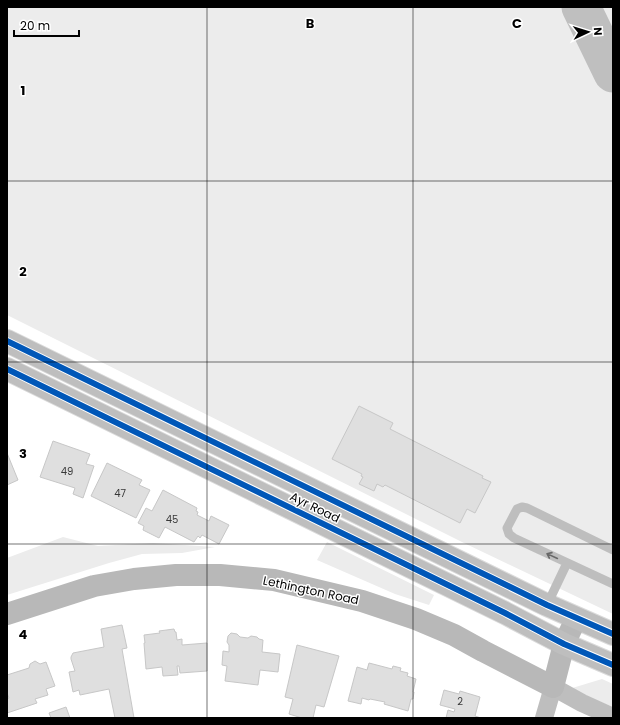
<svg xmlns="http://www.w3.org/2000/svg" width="620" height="725" font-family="Poppins,sans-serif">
<rect width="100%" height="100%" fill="#fff"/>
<!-- green -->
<path fill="#ececec" d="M7,7H613V614L464,543L7,315Z
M63,537L98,546L153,543L215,547L182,553L142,554L109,563L7,595V558Z
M327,542L434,595L429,605L395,594L317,560Z
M602,679L613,684V707L569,689Z"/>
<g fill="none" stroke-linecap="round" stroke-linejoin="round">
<!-- river -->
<path stroke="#bfbfbf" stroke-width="39" d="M581,7L613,73"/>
</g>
<!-- building -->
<path fill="#dfdfdf" stroke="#c7c7c7" d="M359,406L393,423L390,429L483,476L482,478L491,482L475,513L467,509L460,523L385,485L383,487L377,484L374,491L359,484L363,477L361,476L362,474L332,459Z
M53,441L90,454L86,464L94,466L83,498L73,494L75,488L40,477Z
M7,453L18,480L7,485Z
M107,463L142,480L139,485L150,490L136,518L91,496Z
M163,490L197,508L196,511L198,512L197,515L209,521L211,516L229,525L219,544L202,535L200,538L198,536L194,542L165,527L159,538L143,530L144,526L138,523L146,508L152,511Z
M122,625L127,648L122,649L134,718H115L109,689L80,695L79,690L73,692L69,672L75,671L71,659V657L73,653L104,647L101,629Z
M174,629L175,632H176L177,640L182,639V645L207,643V671L180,673L179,666H177L178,675L163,676L162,667L146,669L144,643H145L144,635L160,633L159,631Z
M231,633L237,634L240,637L248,638L251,636L257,637L259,639L263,640L262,652L280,654L278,672L260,670L258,685L225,681L227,666L222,665L223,651L229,652V645L227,642L228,636Z
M297,645L339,656L324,707L316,705L313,718H302L289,714L293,699L285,697Z
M35,661L40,664L46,662L55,686L46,689L48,695L35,699L37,703L7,713V699L9,698L7,693V675L29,668L30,664Z
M369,663L392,669L393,666L401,668L400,671L408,673L407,676L416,679L413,692H414L413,699H411L408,711L384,704L385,702L370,699L369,700L362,698L361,704L348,701L357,667L367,670Z
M444,690L459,694L460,691L480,697L475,716L481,718H446L448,710L454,712L455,709L440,705Z
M66,707L70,718H51L49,713Z"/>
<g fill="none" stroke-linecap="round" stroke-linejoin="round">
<defs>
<path id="primary" d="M7,341L547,605L613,634
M7,369L505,613L564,644L613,665"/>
</defs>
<!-- primary casing -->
<use href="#primary" stroke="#dbdbdb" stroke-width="24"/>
<!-- lane -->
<path stroke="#bebebe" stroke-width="9" d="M613,550L527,508L522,507L517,509L507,528L509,534L514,538L613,584
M547,605L567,563"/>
<!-- street -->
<path stroke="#bebebe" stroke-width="18" d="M544,718L553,687L582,703L613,717"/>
<!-- secondary -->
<path stroke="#b8b8b8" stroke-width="22" d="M7,614L94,586L134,579L176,575H220L274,580L362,601L416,619L454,635L483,651L553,687L564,644L576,619"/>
<!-- primary -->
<use href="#primary" stroke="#bebebe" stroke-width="22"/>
<defs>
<path id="cycleway" d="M7,341L547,605L613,634
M7,369L505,613L564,644L613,665"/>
</defs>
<!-- cycleway casing -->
<use href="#cycleway" stroke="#fff" stroke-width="8"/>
<!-- cycleway -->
<use href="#cycleway" stroke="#0057b8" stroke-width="6"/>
</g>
<!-- one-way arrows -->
<defs><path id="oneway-shaft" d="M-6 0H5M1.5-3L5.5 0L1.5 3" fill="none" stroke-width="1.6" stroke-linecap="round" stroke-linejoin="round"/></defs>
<use stroke="#686868" href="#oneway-shaft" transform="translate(552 556) rotate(-155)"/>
<!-- grid -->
<path fill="none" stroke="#000" stroke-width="1" stroke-opacity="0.55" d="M207,7V718M413,7V718M7,181H613M7,362H613M7,544H613"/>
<g text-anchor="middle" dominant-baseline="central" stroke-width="3" stroke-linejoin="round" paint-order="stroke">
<!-- number labels -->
<g font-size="10" fill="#383838">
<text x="67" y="471">49</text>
<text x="120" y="493">47</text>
<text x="172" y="519">45</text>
<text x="460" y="701">2</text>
</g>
<!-- street labels -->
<g font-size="12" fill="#000" stroke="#fff">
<text transform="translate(315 507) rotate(26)">Ayr Road</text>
<text transform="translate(311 590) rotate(12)">Lethington Road</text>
</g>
</g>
<g font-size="13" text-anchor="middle" font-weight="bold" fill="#000" stroke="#fff" stroke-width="3" stroke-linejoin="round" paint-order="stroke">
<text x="310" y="28">B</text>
<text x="517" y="28">C</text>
<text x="23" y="95">1</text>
<text x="23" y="276">2</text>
<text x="23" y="458">3</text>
<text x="23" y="639">4</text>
</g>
<!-- border -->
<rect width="620" height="725" fill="none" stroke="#000000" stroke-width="16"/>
<!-- north arrow -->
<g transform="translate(588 32) rotate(86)" stroke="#ffffff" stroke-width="3" paint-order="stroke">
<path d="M0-3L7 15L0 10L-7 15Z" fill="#000000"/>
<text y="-6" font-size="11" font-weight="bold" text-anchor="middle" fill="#000000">N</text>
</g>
<!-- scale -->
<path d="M14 30v6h65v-6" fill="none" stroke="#000000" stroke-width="2"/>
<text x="20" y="30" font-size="12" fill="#000000" stroke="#ffffff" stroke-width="3" paint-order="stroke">20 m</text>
</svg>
